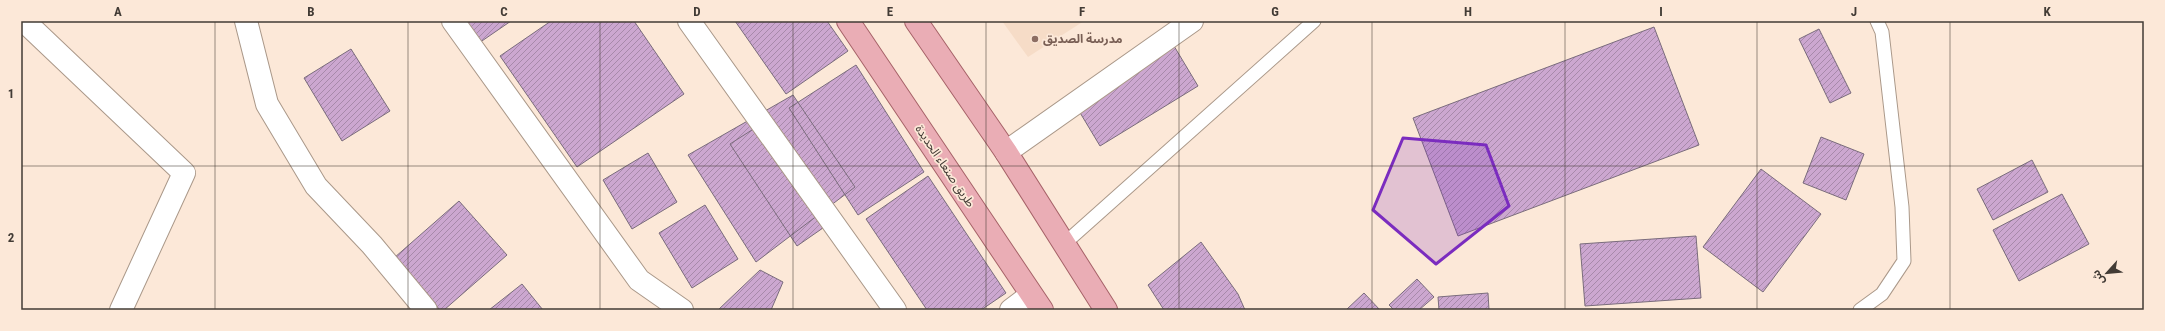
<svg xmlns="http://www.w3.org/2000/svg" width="2165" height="331" font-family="'Roboto Condensed','Noto Sans Arabic',sans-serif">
<defs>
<pattern id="building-hatch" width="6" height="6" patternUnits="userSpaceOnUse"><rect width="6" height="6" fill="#cca7d0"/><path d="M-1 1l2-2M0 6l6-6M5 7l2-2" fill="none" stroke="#a789aa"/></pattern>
</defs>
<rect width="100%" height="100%" fill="#fce8d8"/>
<!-- built -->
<path fill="#f6dcc7" d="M1002,21H1084L1028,57Z"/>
<!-- building -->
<path fill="url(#building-hatch)" stroke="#7a6c7c" d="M464,21H511L479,43Z
M551,21H634L684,94L577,167L500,56Z
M735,21H827L848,51L786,94Z
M1654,27L1699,145L1458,236L1413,118Z
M1819,29L1851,93L1830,103L1799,39Z
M1174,46L1198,86L1100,146L1076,106Z
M351,49L390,111L342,141L304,78Z
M856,65L924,172L858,215L789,108Z
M793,95L855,187L756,262L688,155Z
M766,121L833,221L797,246L730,144Z
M1821,137L1864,154L1846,200L1803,183Z
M648,153L677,202L632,229L603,180Z
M2032,160L2048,192L1993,220L1977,189Z
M1761,169L1821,214L1763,292L1703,247Z
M928,176L1006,293L981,310H927L866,219Z
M2062,194L2089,244L2019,281L1993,230Z
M459,201L507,255L444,310H440L394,258Z
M705,205L738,259L692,288L659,233Z
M1696,236L1701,298L1585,306L1580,244Z
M1201,242L1238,294L1245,310H1164L1148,285Z
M760,270L783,282L771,310H718Z
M1417,279L1434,297L1419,310H1394L1389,305Z
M522,284L543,310H489Z
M1364,293L1380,310H1346Z
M1488,293L1489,310H1439L1438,297Z"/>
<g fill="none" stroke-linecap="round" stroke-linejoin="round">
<defs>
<path id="service" d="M1064,244L1314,21
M1860,310L1882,294L1904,261L1902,207L1882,32L1877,21"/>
<path id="minor" d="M24,21L184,173L121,310
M246,21L267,104L316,186L372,245L426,310
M453,21L639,280L682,310
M689,21L895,310
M1006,152L1192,21
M1011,310L1031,295"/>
<path id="primary" d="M848,21L1042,310
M916,21L1006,152L1106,310"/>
</defs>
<!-- service casing -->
<use href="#service" stroke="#aa9889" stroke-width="15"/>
<!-- minor casing -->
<use href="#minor" stroke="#aa9889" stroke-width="24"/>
<!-- primary casing -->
<use href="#primary" stroke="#a66268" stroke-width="24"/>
<!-- service -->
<use href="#service" stroke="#fff" stroke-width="13"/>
<!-- minor -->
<use href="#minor" stroke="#fff" stroke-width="22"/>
<!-- primary -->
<use href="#primary" stroke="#eaadb5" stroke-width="22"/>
</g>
<!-- marked area -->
<path fill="#7b2cbf" fill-opacity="0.2" stroke="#7b2cbf" stroke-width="3" stroke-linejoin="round" d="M1403,138L1486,145L1509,206L1436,264L1373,210Z"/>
<!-- grid -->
<path fill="none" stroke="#423b35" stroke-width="1" stroke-opacity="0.55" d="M215,21V310M408,21V310M600,21V310M793,21V310M986,21V310M1179,21V310M1372,21V310M1565,21V310M1757,21V310M1950,21V310M21,166H2144"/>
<!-- markers -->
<circle fill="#8d6e63" stroke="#fce8d8" stroke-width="1.5" cx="1035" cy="39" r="4"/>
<g text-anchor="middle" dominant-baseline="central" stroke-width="3.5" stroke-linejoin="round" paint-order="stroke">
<!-- education labels -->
<g font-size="12" font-weight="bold" fill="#785e54" stroke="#fce8d8" text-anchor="start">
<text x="1043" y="39">مدرسة الصديق</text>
</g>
<!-- street labels -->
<g font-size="12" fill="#423b35" stroke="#fce8d8">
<text transform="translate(945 166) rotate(56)">طريق صنعاء الحديدة</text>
</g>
</g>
<!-- border -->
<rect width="2165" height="331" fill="none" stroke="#fce8d8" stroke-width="44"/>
<!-- north arrow -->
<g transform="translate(2107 273) rotate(243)" stroke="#fce8d8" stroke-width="3" paint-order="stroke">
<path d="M0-3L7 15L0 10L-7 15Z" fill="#423b35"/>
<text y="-6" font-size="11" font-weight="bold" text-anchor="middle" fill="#423b35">ش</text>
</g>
<rect x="22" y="22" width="2121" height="287" fill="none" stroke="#423b35" stroke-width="1.5"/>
<g font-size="13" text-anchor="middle" font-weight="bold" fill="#423b35">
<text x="118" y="16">A</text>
<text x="311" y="16">B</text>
<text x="504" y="16">C</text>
<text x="697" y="16">D</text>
<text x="890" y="16">E</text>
<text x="1082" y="16">F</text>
<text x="1275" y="16">G</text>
<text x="1468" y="16">H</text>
<text x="1661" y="16">I</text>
<text x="1854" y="16">J</text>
<text x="2047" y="16">K</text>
<text x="11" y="98">1</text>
<text x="11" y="242">2</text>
</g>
</svg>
